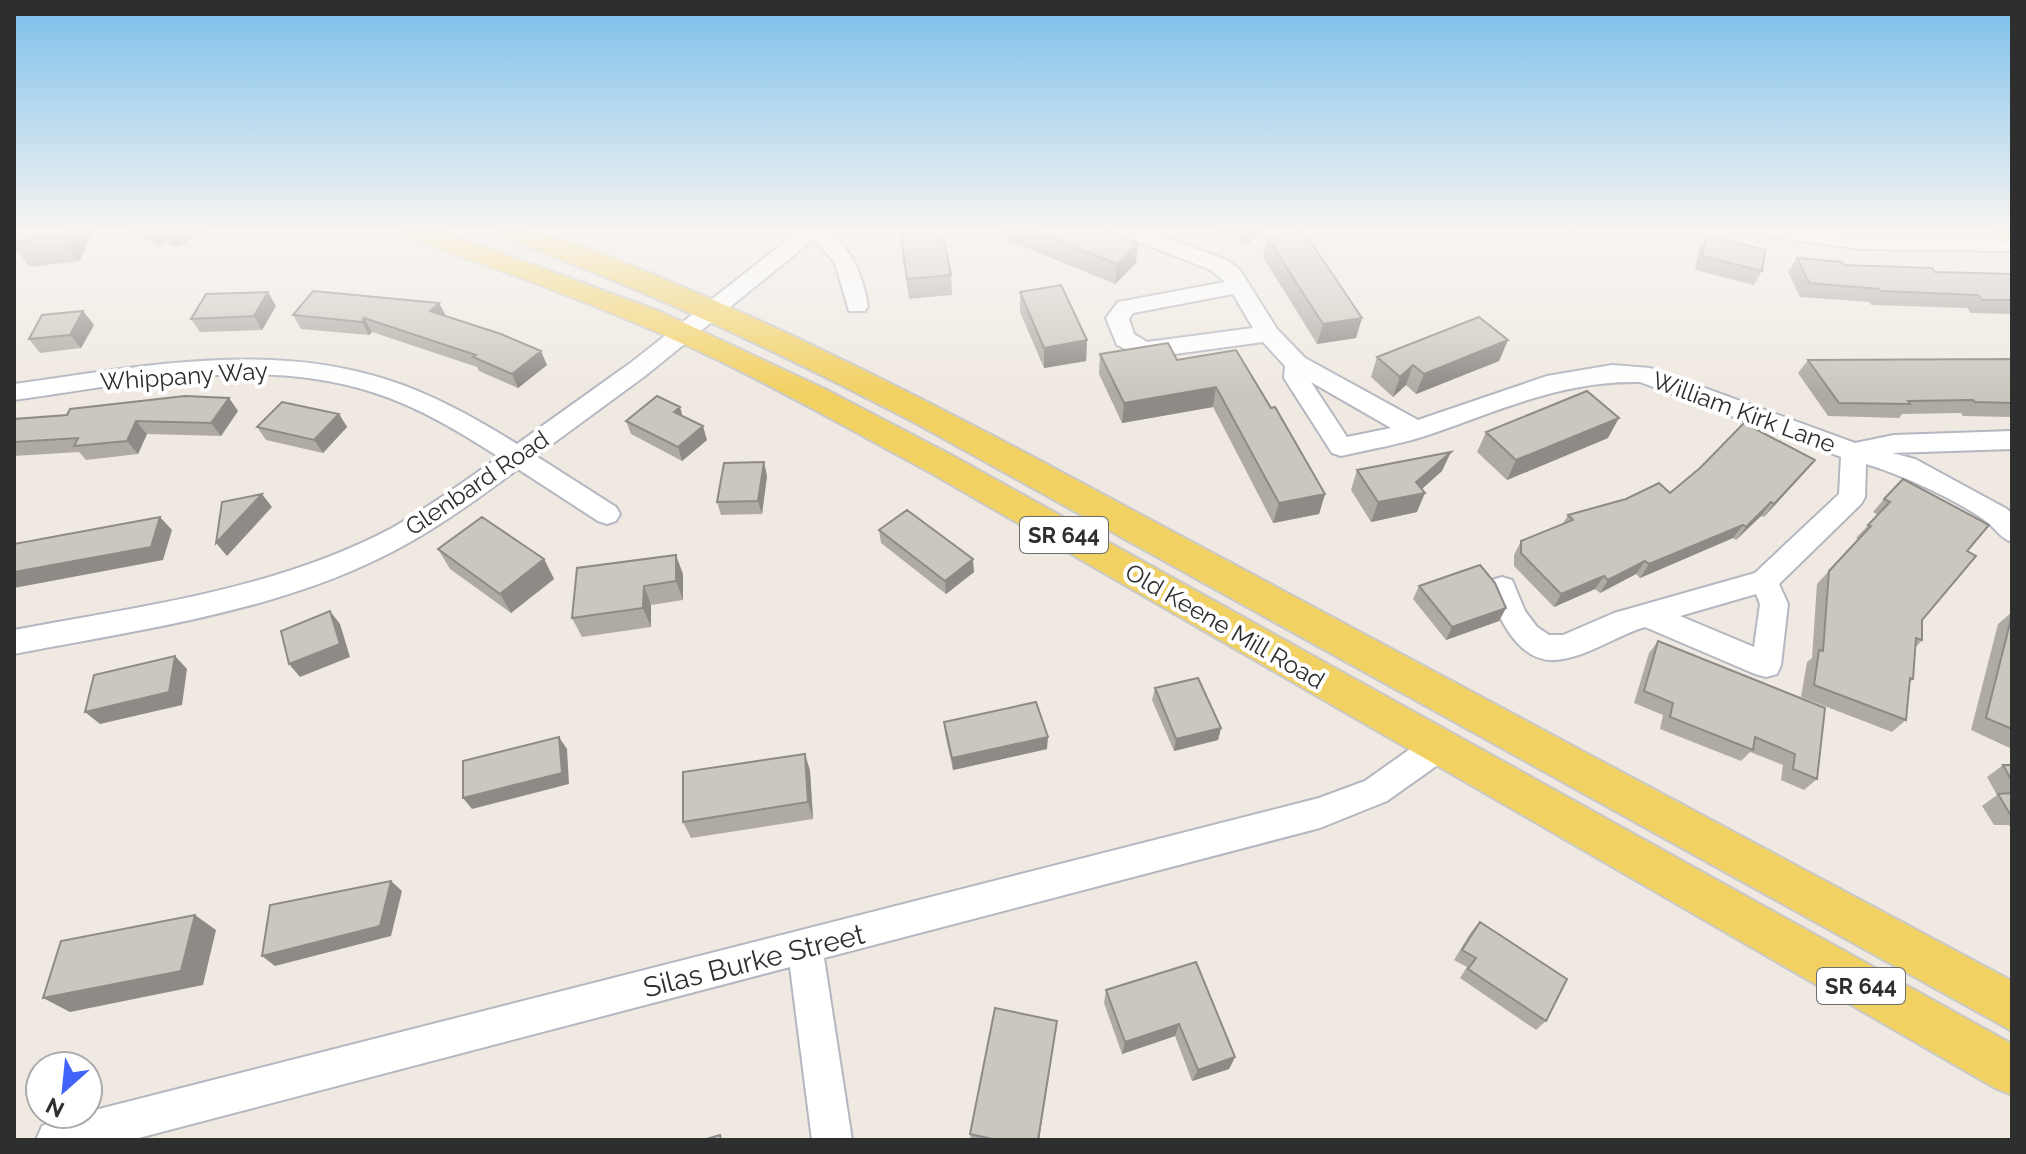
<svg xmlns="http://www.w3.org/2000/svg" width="2026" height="1154" font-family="Raleway,sans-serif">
<rect width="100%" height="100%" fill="#efe9e1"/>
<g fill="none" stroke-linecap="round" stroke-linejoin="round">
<defs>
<path id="minor" d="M800,230H828C853,252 862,274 868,306L865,311H849L835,263L814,239L645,376L536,456L616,507L620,514L616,521L607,524L598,521L518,469C484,494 449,520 412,541C292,610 148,628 14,654V630C142,606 275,590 392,528C429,507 464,482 499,457C460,432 419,407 375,393C260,355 131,384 14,400V384C138,367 269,340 391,381C436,396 477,419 517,444L629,364Z
M1115,230H1144L1227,260L1240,270L1277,329L1305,358L1418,420L1547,376L1612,365L1650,368L1855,443L1894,435L2012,431V449L1892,453L1915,459L2007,509L2012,514V542C2000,538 1997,530 1988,523C1960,501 1900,474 1866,464L1865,497L1861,504L1779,584L1788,604L1781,665L1777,674L1766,677L1755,674L1645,627C1618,635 1592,654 1563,659C1521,668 1499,620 1488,588L1492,580L1502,577L1512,580L1525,611L1537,627L1549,635H1563L1614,613L1755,573L1839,494L1841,457L1640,382C1564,380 1501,410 1431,434C1402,444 1371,449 1341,456L1332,453L1284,378L1285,366L1263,342L1145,358L1117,345L1106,318L1118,302L1225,282L1211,270L1119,234ZM1233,294L1253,328L1147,342L1134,334L1129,319L1133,313ZM1311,382L1391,428L1347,437ZM1756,594L1760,604L1754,647L1680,616Z
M1752,230H1809L1862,237L2012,239V251L1862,249L1763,236Z
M1438,733L1449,737L1454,747L1449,757L1387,801L1320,828L824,958L852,1140H812L790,967L131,1140H36L42,1126L56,1120L1319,798L1365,781L1427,737Z"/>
<path id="major" d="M400,230H439L659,311L825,389L955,457L2012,1044V1095L1995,1088L931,473C856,433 782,390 705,354C608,308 506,272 404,236Z
M494,230C547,227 597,252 645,271C775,324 900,387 1024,452L2012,981V1031L919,425C782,353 644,288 498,236Z
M1993,230H2012V243L2002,241Z"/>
</defs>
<!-- minor casing -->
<use href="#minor" stroke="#b4b7c1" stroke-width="4"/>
<!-- major casing -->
<use href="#major" stroke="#c9c9c9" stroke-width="4"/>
<!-- minor -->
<use href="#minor" fill="#fff" fill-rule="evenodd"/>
<!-- major -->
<use href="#major" fill="#f2d163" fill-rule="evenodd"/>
</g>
<!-- wall -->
<path fill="#afaba4" d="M14,230H95L79,261L30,267L14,247Z
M119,230H207L177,247L165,243L159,246Z
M899,230L951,275L952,295L909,299Z
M997,230H1103L1136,263L1115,284L997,236Z
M1210,230H1261L1248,244Z
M1561,230H1582L1576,236Z
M1707,236L1762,271L1754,285L1695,270L1699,249Z
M1267,237L1356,338L1317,344L1263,257Z
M1797,258L1843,265L1935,272L2012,274V314L1971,313L1967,308L1871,305L1870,302L1800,297L1788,272Z
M1020,292L1087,340L1086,361L1044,368L1020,312Z
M439,303L446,316L547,365L518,388L479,371L477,367L372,332L369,335L301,329L293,315Z
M276,306L262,330L200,332L191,319Z
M83,311L94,325L81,348L40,353L29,339Z
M1508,340L1499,361L1416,394L1406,385L1393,397L1371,377L1377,357Z
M1100,354L1177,360L1271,408L1325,494L1319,514L1273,523L1213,407L1122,423L1099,374Z
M2012,359V417L1963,416L1961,413L1902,414L1899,418L1828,416L1798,373L1808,360Z
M229,398L238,411L221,436L147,434L138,454L86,460L79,452L14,456V419L67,415Z
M339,414L347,427L323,453L266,440L257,427Z
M683,416L707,440L682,461L631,434L626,421Z
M1486,432L1608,438L1507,480L1477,452Z
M1815,460L1804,473L1764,517L1761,516L1736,540L1733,538L1640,578L1636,574L1600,593L1595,589L1554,607L1514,566V555L1521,541L1562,525L1568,515Z
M1357,470L1442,471L1422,489L1417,512L1371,522L1351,490Z
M767,476L762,514L721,515L717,502Z
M1884,499L1967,551L1922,620V640L1916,647L1913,679L1909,683L1906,720L1892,732L1801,697L1807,662L1812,658L1817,584L1858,539L1856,538L1878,515L1873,512Z
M879,530L974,572L946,594L881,543Z
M438,549L544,559L554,579L511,613L450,569Z
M577,568L683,574V600L651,605V627L582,637L572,618Z
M1419,586L1506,608L1499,621L1446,640L1413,599Z
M2012,612V749L1971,730L1998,624Z
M1658,641L1825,708L1817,779L1804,790L1781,780L1783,765L1750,752L1741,761L1660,729L1663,715L1634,703L1649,653Z
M1155,688L1221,728L1218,740L1174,751L1152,700Z
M944,722L1047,749L953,770L945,734Z
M805,754L810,771L813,819L691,838L683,822Z
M2003,765H2012V831L2009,825H1994L1982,806L1997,795L1987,777Z
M1480,922L1546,1021L1536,1030L1460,978L1467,967L1454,960L1471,932Z
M1196,962L1235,1057L1229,1069L1192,1081L1175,1036L1122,1054L1104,1003L1106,990Z
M1057,1021L1039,1140H971L970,1134Z"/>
<!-- shaded-wall -->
<path fill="#8e8b86" d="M64,230H95L79,261L60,237Z
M148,230H157L165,243L159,246Z
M166,230H207L177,247Z
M1250,230H1261L1248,244Z
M1138,243L1136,263L1115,284L1117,264Z
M268,292L276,306L262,330L254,316Z
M439,303L446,316L430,311Z
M83,311L94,325L81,348L70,335Z
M364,318L372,332L369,335L362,322Z
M1362,318L1356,338L1317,344L1323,324Z
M1087,340L1086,361L1044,368V348Z
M1508,340L1499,361L1416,394L1424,374Z
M541,351L547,365L518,388L512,374Z
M1413,365L1406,385L1393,397L1400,377Z
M1216,387L1213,407L1122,423L1124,403Z
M229,398L238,411L221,436L211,423Z
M680,407L684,421L674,412Z
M339,414L347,427L323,453L314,440Z
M1619,418L1608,438L1507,480L1516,460Z
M136,421L147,434L138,454L127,441Z
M703,426L707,440L682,461L678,447Z
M1451,452L1442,471L1416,494L1425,493L1417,512L1371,522L1378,502L1416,482Z
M1815,460L1804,473L1764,517L1774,504Z
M764,462L767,476L762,514L758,501Z
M262,494L272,507L227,556L216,543Z
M1325,494L1319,514L1273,523L1279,503Z
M1771,502L1761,516L1736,540L1746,527Z
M160,517L172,530L163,560L14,588V572Z
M1743,525L1733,538L1640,578L1649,564Z
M676,555L683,574V600L676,581Z
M544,559L554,579L511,613L500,594Z
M973,559L974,572L946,594L945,581Z
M1645,561L1636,574L1600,593L1608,580Z
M1604,576L1595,589L1554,607L1561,594Z
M644,586L651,605V627L643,608Z
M1506,608L1499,621L1446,640L1452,627Z
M330,611L340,624L350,657L300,677L289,664Z
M175,656L187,669L182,705L100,724L85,712Z
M1221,728L1218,740L1174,751L1176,739Z
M559,737L567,749L569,784L472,809L463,798Z
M1048,737L1047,749L953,770L952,758Z
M805,754L810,771L813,819L808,802Z
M391,881L402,891L391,936L275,966L262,956Z
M195,915L216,930L203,985L70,1012L43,998Z
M1057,1021L1039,1140H1038Z
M1179,1024L1175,1036L1122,1054L1125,1042Z
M1235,1057L1229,1069L1192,1081L1198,1070Z"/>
<!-- building -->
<path fill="#cbc7bf" stroke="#8e8b86" stroke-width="2" d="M18,230H64L60,237L14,242V236Z
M900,230H942L951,275L907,279Z
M1031,230H1103L1138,243L1117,264Z
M1304,232L1362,318L1323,324L1267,237Z
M1707,236L1765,250L1762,271L1702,256Z
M1797,258L1842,262L1843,265L1932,268L1935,272L2012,274V300H1982L1978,295L1881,291L1879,289L1809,283Z
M1061,285L1087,340L1044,348L1020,292Z
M313,291L439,303L430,311L501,334L541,351L512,374L473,357L476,355L364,318L362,322L293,315Z
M268,292L254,316L191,319L206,294Z
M83,311L70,335L29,339L42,315Z
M1479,317L1508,340L1424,374L1413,365L1400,377L1377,357Z
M1168,343L1177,360L1236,350L1271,408L1275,407L1325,494L1279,503L1216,387L1124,403L1100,354Z
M2012,359V403L1975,402L1973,400L1908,401L1910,404L1839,403L1808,360Z
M1587,391L1619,418L1516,460L1486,432Z
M185,396L229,398L211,423L136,421L127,441L74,446L78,438L14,442V419L67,415L70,409Z
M657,396L680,407L674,412L703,426L678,447L626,421Z
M282,402L339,414L314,440L257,427Z
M1744,423L1815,460L1774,504L1771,502L1746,527L1743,525L1649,564L1645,561L1608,580L1604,576L1561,594L1521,553V541L1573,520L1568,515L1626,499L1659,483L1670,493L1700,468Z
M1451,452L1416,482L1425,493L1378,502L1357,470Z
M764,462L758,501L717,502L724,463Z
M1903,479L1989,525L1967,551L1976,556L1922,620V640L1916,638L1913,679L1910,678L1906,720L1814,685L1819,650L1823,651L1829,571L1871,526L1868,525L1890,502L1884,499Z
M262,494L216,543L222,502Z
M907,510L973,559L945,581L879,530Z
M160,517L151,547L14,572V544Z
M482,517L544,559L500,594L438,549Z
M676,555V581L644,586L643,608L572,618L577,568Z
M1480,565L1495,583L1506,608L1452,627L1419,586Z
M330,611L340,644L289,664L281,631Z
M2012,615V729L1986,718Z
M1658,641L1825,708L1817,779L1793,769L1795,754L1755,737L1753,750L1670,717L1673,703L1644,691Z
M175,656L169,692L85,712L94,675Z
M1198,678L1221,728L1176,739L1155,688Z
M1036,702L1048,737L952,758L944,722Z
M559,737L562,773L463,798V761Z
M805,754L808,802L683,822V772Z
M2003,765H2012V781Z
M2012,793V814H2010L1998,794Z
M391,881L380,926L262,956L270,905Z
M195,915L181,971L43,998L61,941Z
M1480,922L1567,979L1546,1021L1468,969L1476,958L1462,950Z
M1196,962L1235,1057L1198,1070L1179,1024L1125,1042L1106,990Z
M995,1008L1057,1021L1038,1140H996L970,1134Z
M720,1135L721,1140H703Z"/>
<!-- sky -->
<linearGradient id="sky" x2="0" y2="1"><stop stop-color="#7abfeb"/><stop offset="0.59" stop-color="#f8f5f2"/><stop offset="1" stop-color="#f8f5f2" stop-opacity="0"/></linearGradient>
<rect width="2026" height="391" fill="url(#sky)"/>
<g text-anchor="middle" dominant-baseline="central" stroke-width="8" stroke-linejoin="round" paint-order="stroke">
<!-- shield labels -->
<g fill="#fff" stroke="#6d6d6d" stroke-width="2">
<rect x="1020" y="517" width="88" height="36" rx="6"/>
<rect x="1817" y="968" width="88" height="36" rx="6"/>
</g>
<g font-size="22" font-weight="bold" fill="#2e2e2e">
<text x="1064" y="535">SR 644</text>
<text x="1861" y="986">SR 644</text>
</g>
<!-- street labels -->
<g font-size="24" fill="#2e2e2e" stroke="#fff">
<text transform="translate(184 376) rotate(-4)">Whippany Way</text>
<text transform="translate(1744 412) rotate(20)">William Kirk Lane</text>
<text transform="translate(477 483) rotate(-34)">Glenbard Road</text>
<text transform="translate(1225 626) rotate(30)">Old Keene Mill Road</text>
</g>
<!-- near-street labels -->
<g font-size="28" fill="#2e2e2e" stroke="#fff">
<text transform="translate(754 961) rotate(-14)">Silas Burke Street</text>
</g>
</g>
<!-- border -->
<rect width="2026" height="1154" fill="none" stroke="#2e2e2e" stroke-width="32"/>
<!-- north arrow -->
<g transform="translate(64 1090) rotate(207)"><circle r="38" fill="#ffffff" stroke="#ababab" stroke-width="2"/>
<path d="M0-6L14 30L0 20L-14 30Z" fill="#4264fb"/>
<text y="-12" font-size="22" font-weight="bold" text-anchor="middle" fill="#2e2e2e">N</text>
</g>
</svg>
